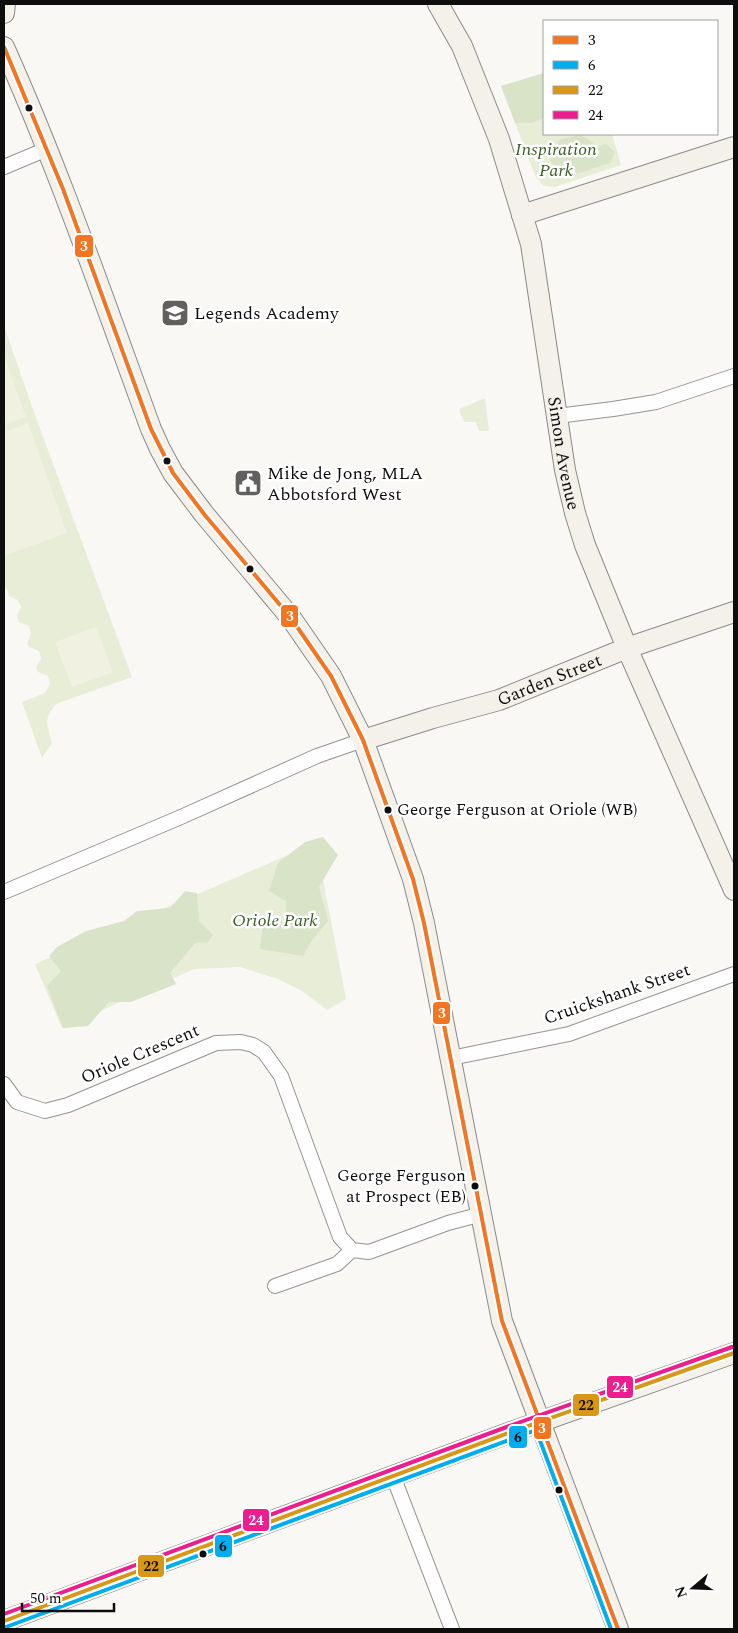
<svg xmlns="http://www.w3.org/2000/svg" width="738" height="1633" font-family="Spectral,serif">
<rect width="100%" height="100%" fill="#faf8f5"/>
<!-- green -->
<path fill="#e7edd7" d="M544,73V134H612L621,165L555,187L544,186L536,178L501,86Z
M4,326L35,415L132,677L56,704C43,720 47,723 52,743L42,758L22,702L45,693L50,684L48,676L38,672L36,667L41,659L39,651L29,647L27,643L31,634L29,626L19,622L17,616L21,607L18,600L9,596L7,589L4,587Z
M485,398L489,431H479L476,422H464L459,409Z
M316,843L346,999L327,1010L302,991L278,979L240,967L194,969L62,1028L35,964Z"/>
<!-- forest -->
<path fill="#d9e3c7" d="M544,73V118L531,123H515L501,86Z
M579,135L588,139L597,147L606,144L615,152L610,163L558,180L557,168L550,160L559,140Z
M323,837L338,855L319,887L328,921L312,940L303,956L260,949L263,923L286,922V901L269,891L278,863L305,842Z
M185,891L197,893L199,921L213,935L208,942L195,943L170,973L176,984L131,1002H109L88,1026L63,1028L47,986L61,971L49,956L57,947L86,931L124,921L137,911L170,908Z"/>
<!-- pitch -->
<path fill="#f0f1e1" d="M4,355L26,417L4,425Z
M28,423L67,533L4,556V432Z
M96,627L113,672L72,687L55,642Z"/>
<g fill="none" stroke-linecap="round" stroke-linejoin="round">
<defs>
<path id="street" d="M4,167L47,149
M557,416L613,409L656,402L734,376
M4,892L181,817L317,756L363,740
M451,1058L569,1034L734,974
M4,1084L17,1102L45,1111L68,1105L216,1043L241,1042L253,1045L264,1052L281,1076L340,1237L352,1250
M275,1286L337,1264L352,1250L369,1252L448,1223L482,1214
M393,1476L452,1629"/>
<g id="secondary">
<path id="s1" d="M438,4L462,46L499,139L531,244L565,470L575,513L585,545L627,648L734,890"/>
<path d="M4,13L5,4"/>
<path d="M4,47C60,172 104,301 151,429L160,449L173,473L204,514L291,618L331,676L363,740L413,879L424,923L502,1321L618,1629"/>
<path d="M522,215L734,147"/>
<path id="s2" d="M363,740L433,718L499,700L627,648L734,612"/>
<path d="M4,1621L514,1431L734,1353"/>
</g>
</defs>
<!-- street casing -->
<use href="#street" stroke="#949392" stroke-width="16"/>
<!-- secondary casing -->
<use href="#secondary" stroke="#8b8a89" stroke-width="22"/>
<!-- street -->
<use href="#street" stroke="#fefefe" stroke-width="14"/>
<!-- secondary -->
<use href="#secondary" stroke="#f4f1eb" stroke-width="20"/>
<defs>
<path id="bus-1" d="M4,47L63,189L151,429L173,473L204,514L291,618L331,676L363,740L413,879L424,923L502,1321L618,1629"/>
<path id="bus-2" d="M6,1627L536,1430L611,1629"/>
<path id="bus-3" d="M4,1621L514,1431L734,1353"/>
<path id="bus-4" d="M4,1614L512,1425L732,1347"/>
</defs>
<!-- bus-1 casing -->
<use href="#bus-1" stroke="#fff" stroke-width="8"/>
<!-- bus-2 casing -->
<use href="#bus-2" stroke="#fff" stroke-width="8"/>
<!-- bus-3 casing -->
<use href="#bus-3" stroke="#fff" stroke-width="8"/>
<!-- bus-4 casing -->
<use href="#bus-4" stroke="#fff" stroke-width="8"/>
<!-- bus-1 -->
<use href="#bus-1" stroke="#f37421" stroke-width="4"/>
<!-- bus-2 -->
<use href="#bus-2" stroke="#00aeef" stroke-width="4"/>
<!-- bus-3 -->
<use href="#bus-3" stroke="#d89716" stroke-width="4"/>
<!-- bus-4 -->
<use href="#bus-4" stroke="#ed1d8f" stroke-width="4"/>
</g>
<!-- icons -->
<defs>
<symbol id="university-square" viewBox="-11 -11 22 22"><rect x="-9" y="-9" width="18" height="18" rx="4" fill="#61605f" stroke="#fff"/><path d="M0-5L7-2L0 1L-7-2ZM-4 1L0 2.5L4 1V4Q0 6-4 4Z" fill="#fff"/></symbol>
<symbol id="civic-square" viewBox="-11 -11 22 22"><rect x="-9" y="-9" width="18" height="18" rx="4" fill="#61605f" stroke="#fff"/><path d="M-.6-6.5H3V-4.5H.6V-3L4-1V1h2V6H-6V1h2V-1L-.6-3ZM-1.2 2.5V6h2.4V2.5Z" fill="#fff"/></symbol>
</defs>
<g fill-rule="evenodd">
<use href="#university-square" x="159" y="297" width="32" height="32"/>
<use href="#civic-square" x="232" y="467" width="32" height="32"/>
</g>
<!-- markers -->
<g fill="#0e0e0e" stroke="#fff" stroke-width="2">
<circle cx="29" cy="108" r="4.5"/>
<circle cx="167" cy="461" r="4.5"/>
<circle cx="250" cy="569" r="4.5"/>
<circle cx="388" cy="810" r="4.5"/>
<circle cx="475" cy="1186" r="4.5"/>
<circle cx="559" cy="1490" r="4.5"/>
<circle cx="203" cy="1554" r="4.5"/>
</g>
<g text-anchor="middle" dominant-baseline="central" stroke-width="5" stroke-linejoin="round" paint-order="stroke">
<!-- bus labels -->
<g font-size="17" fill="#0e0e0e" stroke="#fff" text-anchor="start">
<text x="397" y="810">George Ferguson at Oriole (WB)</text>
<text x="466" y="1176" text-anchor="end">George Ferguson<tspan x="466" dy="21">at Prospect (EB)</tspan></text>
</g>
<!-- park labels -->
<g font-size="18" font-style="italic" fill="#3b5e27" stroke="#fff">
<text x="556" y="149">Inspiration<tspan x="556" dy="21">Park</tspan></text>
<text x="275" y="920">Oriole Park</text>
</g>
<!-- poi labels -->
<g font-size="18" fill="#0e0e0e" stroke="#fff" text-anchor="start">
<text x="194" y="313">Legends Academy</text>
<text x="267" y="473">Mike de Jong, MLA<tspan x="267" dy="21">Abbotsford West</tspan></text>
</g>
<!-- street labels -->
<g font-size="18" fill="#0e0e0e" stroke="#fff">
<text stroke="none"><textPath href="#s1" startOffset="470">Simon Avenue</textPath></text>
<text stroke="none"><textPath href="#s2" startOffset="196">Garden Street</textPath></text>
<text transform="translate(617 994) rotate(-19)">Cruickshank Street</text>
<text transform="translate(140 1054) rotate(-23)">Oriole Crescent</text>
</g>
</g>
<g stroke="#fff" stroke-width="2">
<rect x="74" y="234" width="20" height="24" rx="5" fill="#f37421"/>
<rect x="280" y="604" width="19" height="24" rx="5" fill="#f37421"/>
<rect x="432" y="1001" width="19" height="24" rx="5" fill="#f37421"/>
<rect x="606" y="1375" width="28" height="24" rx="5" fill="#ed1d8f"/>
<rect x="572" y="1393" width="28" height="24" rx="5" fill="#d89716"/>
<rect x="533" y="1416" width="19" height="24" rx="5" fill="#f37421"/>
<rect x="508" y="1425" width="20" height="24" rx="5" fill="#00aeef"/>
<rect x="242" y="1508" width="28" height="24" rx="5" fill="#ed1d8f"/>
<rect x="214" y="1534" width="19" height="24" rx="5" fill="#00aeef"/>
<rect x="137" y="1554" width="28" height="24" rx="5" fill="#d89716"/>
</g>
<g font-size="14" text-anchor="middle" font-weight="bold" fill="#fff">
<text x="84" y="251">3</text>
<text x="290" y="621">3</text>
<text x="442" y="1018">3</text>
<text x="620" y="1392">24</text>
<text x="542" y="1433">3</text>
<text x="256" y="1525">24</text>
</g>
<g font-size="14" text-anchor="middle" font-weight="bold" fill="#111">
<text x="586" y="1410">22</text>
<text x="518" y="1442">6</text>
<text x="223" y="1551">6</text>
<text x="151" y="1571">22</text>
</g>
<!-- border -->
<rect width="738" height="1633" fill="none" stroke="#0e0e0e" stroke-width="10"/>
<!-- legend -->
<rect x="543" y="20" width="175" height="115" fill="#ffffff" stroke="#9f9f9f"/>
<rect x="553" y="36" width="25" height="8" fill="#f37421" stroke="#9f9f9f"/>
<text x="588" y="45" font-size="15" fill="#0e0e0e">3</text>
<rect x="553" y="61" width="25" height="8" fill="#00aeef" stroke="#9f9f9f"/>
<text x="588" y="70" font-size="15" fill="#0e0e0e">6</text>
<rect x="553" y="86" width="25" height="8" fill="#d89716" stroke="#9f9f9f"/>
<text x="588" y="95" font-size="15" fill="#0e0e0e">22</text>
<rect x="553" y="111" width="25" height="8" fill="#ed1d8f" stroke="#9f9f9f"/>
<text x="588" y="120" font-size="15" fill="#0e0e0e">24</text>
<!-- north arrow -->
<g transform="translate(693 1588) rotate(251)" stroke="#ffffff" stroke-width="4" paint-order="stroke">
<path d="M0-4L9 19L0 12L-9 19Z" fill="#0e0e0e"/>
<text y="-8" font-size="14" font-weight="bold" text-anchor="middle" fill="#0e0e0e">N</text>
</g>
<!-- scale -->
<path d="M22 1603v8h92v-8" fill="none" stroke="#0e0e0e" stroke-width="2.5"/>
<text x="30" y="1603" font-size="15" fill="#0e0e0e" stroke="#ffffff" stroke-width="4" paint-order="stroke">50 m</text>
</svg>
